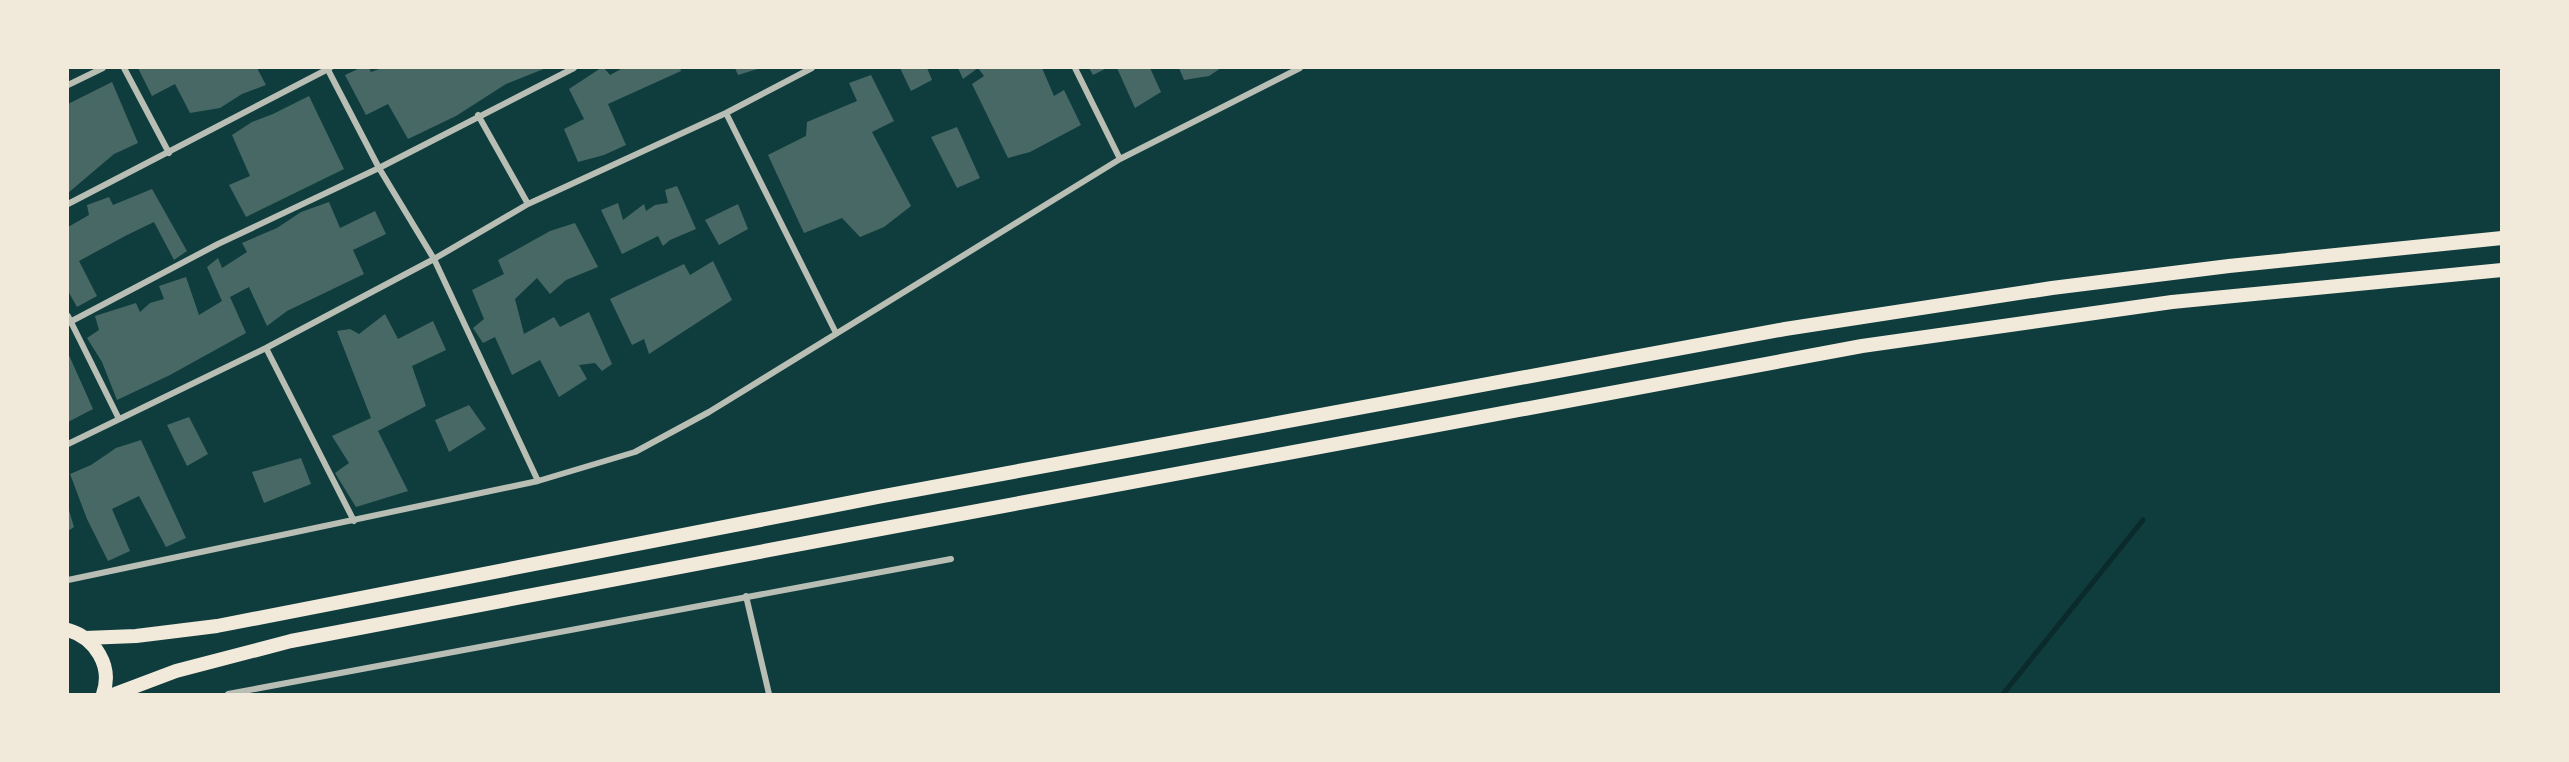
<svg xmlns="http://www.w3.org/2000/svg" width="2569" height="762" font-family="'Space Grotesk',sans-serif">
<rect width="100%" height="100%" fill="#0f3d3e"/>
<g fill="none" stroke-linecap="round" stroke-linejoin="round">
<!-- stream -->
<path stroke="#0a2a2b" stroke-width="5" d="M2003,694L2143,520"/>
</g>
<!-- building -->
<path fill="#486865" d="M138,68H257L266,85L242,94L220,108L190,113L175,84L152,96Z
M360,68H369L371,72L382,68H546L506,84L456,116L408,139L388,104L366,115L345,75Z
M601,68H604L610,75L621,69L620,68H680L681,71L608,104L626,145L604,155L578,162L564,129L584,119L569,89Z
M735,68H761L738,75Z
M900,68H927L932,80L911,91Z
M958,68H1042L1054,96L1064,90L1081,125L1030,152L1008,158L972,84L984,76L978,68L963,79Z
M1089,68H1107L1093,75Z
M1117,68H1150L1161,92L1135,108Z
M1179,68H1221L1209,76L1184,80Z
M871,75L894,121L872,132L911,206L884,227L860,237L842,218L804,233L768,155L806,136L807,122L857,101L849,83Z
M112,82L138,143L114,154L68,193V104Z
M309,96L344,169L246,217L229,185L250,176L232,135L252,122L273,114Z
M957,127L980,178L957,188L931,137Z
M677,186L696,229L670,240L663,246L658,236L622,254L601,210L618,203L623,220L644,204L646,211L655,205L668,203L665,190Z
M152,189L187,251L174,260L154,222L127,235L79,261L97,296L77,307L68,291V227L89,215L87,205L109,197L113,205Z
M329,202L340,228L375,211L386,234L353,250L364,274L287,311L267,326L249,287L230,297L246,333L170,375L117,400L102,362L87,338L99,330L95,316L136,303L140,312L150,303L164,299L159,286L186,277L199,315L222,301L207,267L218,258L222,268L247,252L242,243L277,228L301,212Z
M738,204L748,229L719,245L705,220Z
M575,223L598,267L566,280L550,294L537,278L515,299L524,334L554,317L560,327L589,312L612,364L602,371L595,363L579,365L587,379L559,397L540,360L512,375L495,337L483,343L473,328L484,319L472,290L504,274L498,260L550,231Z
M713,261L732,300L649,354L644,339L632,345L610,299L684,264L690,275Z
M385,314L398,339L433,321L446,350L412,366L426,406L378,431L408,491L356,507L335,473L349,463L332,436L371,418L337,331L350,329L359,334Z
M68,353L93,409L68,422Z
M469,405L486,429L449,452L435,420Z
M189,417L208,454L187,466L167,425Z
M141,440L186,538L166,547L139,496L112,509L130,551L108,561L87,519L70,474L91,465L116,448Z
M301,458L311,484L264,503L252,472Z
M68,507L74,527L68,531Z"/>
<g fill="none" stroke-linecap="round" stroke-linejoin="round">
<!-- minor -->
<path stroke="#b8beb3" stroke-width="6" d="M124,68L169,153
M327,68L379,168L434,259L538,481
M1075,68L1120,159
M68,85L103,68
M726,113L836,333
M478,115L528,204
M68,204L330,68
M68,316L119,419
M68,323L218,244L379,168L574,68
M266,348L354,521
M68,444L266,348L434,259L528,204L726,113L812,68
M68,580L538,481L635,452L709,412L1120,159L1300,68
M746,596L769,694
M228,694L951,559"/>
<!-- trunk -->
<path stroke="#f1e9da" stroke-width="14" d="M68,630C95,638 113,666 103,694
M85,638L136,636L217,626L878,497L1785,329L2052,288L2229,266L2502,238
M115,694L176,671L291,641L859,533L1862,346L2172,302L2502,270"/>
</g>
<!-- border -->
<rect width="2569" height="762" fill="none" stroke="#f1e9da" stroke-width="138"/>
</svg>
